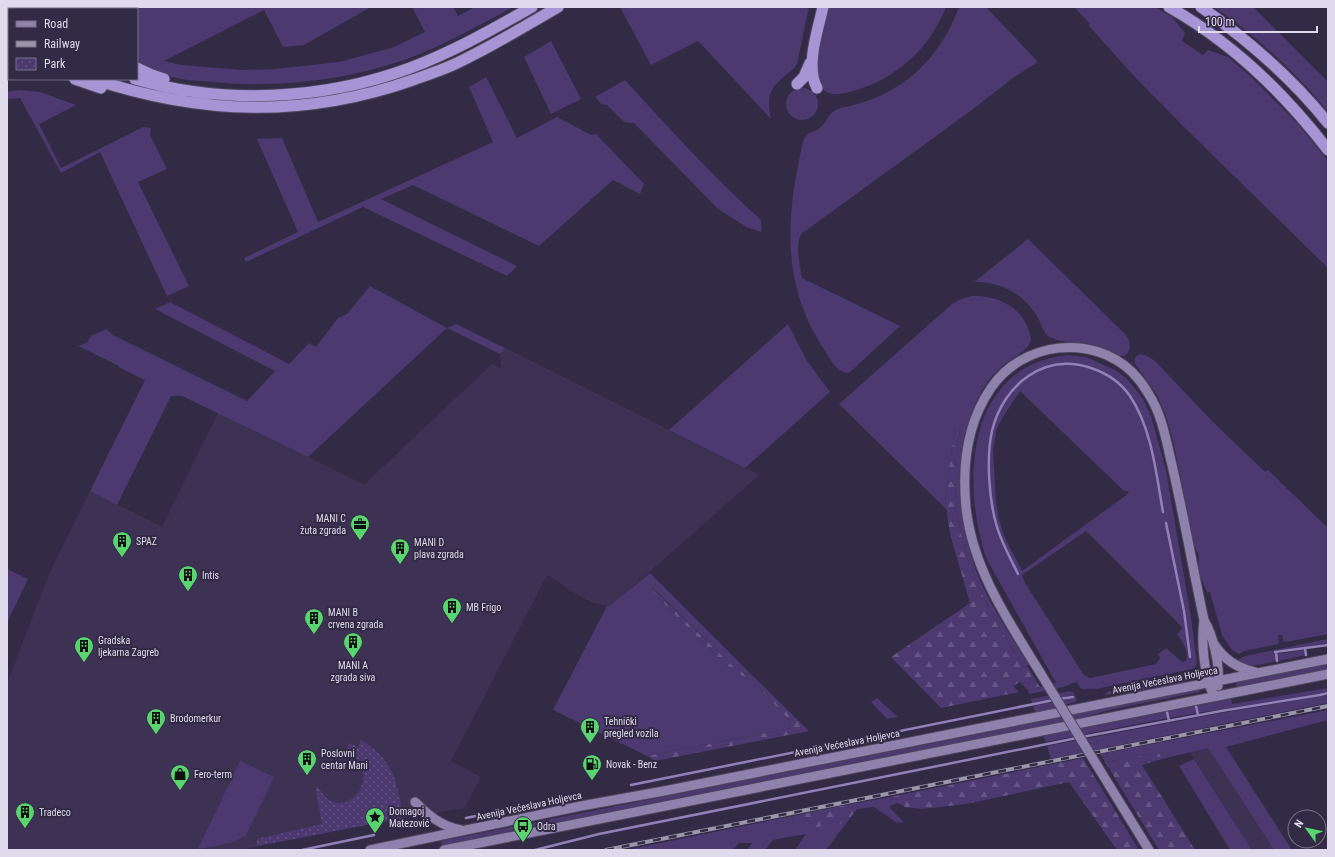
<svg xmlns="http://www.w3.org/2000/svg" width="1335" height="857" font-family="'Roboto Condensed',sans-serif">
<defs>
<pattern id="forest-firs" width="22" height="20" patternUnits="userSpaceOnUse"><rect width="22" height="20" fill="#4b3970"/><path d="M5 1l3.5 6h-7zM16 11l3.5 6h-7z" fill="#645585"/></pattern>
<pattern id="park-dots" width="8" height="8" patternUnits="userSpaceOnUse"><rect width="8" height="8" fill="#4b3970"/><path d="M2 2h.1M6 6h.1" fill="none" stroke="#645585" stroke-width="1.8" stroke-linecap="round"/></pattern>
</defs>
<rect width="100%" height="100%" fill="#332a45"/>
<!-- built -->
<path fill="#3d3254" d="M505,348L759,475L611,606L593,603L566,588L558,581L547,575L451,761L481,777L465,808L403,818L240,850H7V683L50,572L90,491L162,527L218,413L365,485L369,480L492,364L501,368L500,354Z
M1208,748L1274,850H1252L1190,752Z"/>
<!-- green -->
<path fill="#4b3970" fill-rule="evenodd" d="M87,7H371L304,45L283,47L264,10L164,61L182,65L243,70L276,69L339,62L394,47L425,32L412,7H453L458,16L475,7H513C480,25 442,46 407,59C344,81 278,88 213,82C198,81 182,80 168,76C157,73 147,67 137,63V9H88Z
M620,7H809L797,64C792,72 785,75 779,81C767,92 768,105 771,119L698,41L651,65Z
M828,7H946C929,50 894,81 849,92C838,95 826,97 820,85C812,70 824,24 828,7Z
M959,7H986L1038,62L1014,77L972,110L801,234C795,247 800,265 802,278L900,326L849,373C837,373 831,360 825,351C780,284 786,216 803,142C807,130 813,134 821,127C826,123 828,114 834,111C840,107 848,107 854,105C867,101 880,97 891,90C924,72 946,42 959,7Z
M1074,7H1155L1172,17L1185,33L1182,41L1203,55L1208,50L1228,57L1250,76L1298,124L1328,161V268L1182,125L1134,76L1089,26L1090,24Z
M1214,7H1253L1328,82V112C1299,75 1253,33 1214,7Z
M551,41L581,99L551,114L524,57Z
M486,77L517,138L557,117L591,135L596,134L644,184L640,194L613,180L539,246L413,185L381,199L517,266L507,276L363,207L246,262L244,258L298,232L257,139L282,138L318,222L493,142L469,87Z
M625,80C669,128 712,176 761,220L762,232L746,227L717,208L634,123L624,122L607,105L601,104L595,97Z
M786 104a16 16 0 1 1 32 0a16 16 0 1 1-32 0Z
M20,90L40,92L76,105L39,124L61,168L143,127L151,128L150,135L167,169L138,182L189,286L167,296L100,152L61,173L20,98L7,99V92Z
M1028,239L1126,335C1131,342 1132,349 1125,356C1116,357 1106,349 1097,346C1083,341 1063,344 1051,338C1043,334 1042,325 1038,318C1025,295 1001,281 974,282Z
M370,286L447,328L456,324L505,348L500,354L447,328L308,457L182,396H171L117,505L90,491L145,380L118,367L119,366L78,346L87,343L91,336L106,329L113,335L247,401L275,371L155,309L170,302L289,364L309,343L316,347L338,318L347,314Z
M972,296C1000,295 1026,309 1031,339C1029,352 1010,358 1001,367C993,374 986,383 981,393C949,449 956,521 979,578C992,609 1012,637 1029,665L1023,667C985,604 954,551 955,475C955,460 958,444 960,429L955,428L945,500L947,510L839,404L952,304L961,299Z
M788,324L807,361L830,392L745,468L669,430Z
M1141,354L1147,356L1155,361L1213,422L1265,472L1268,470L1328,528V634L1286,642L1283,641L1282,635H1278L1279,642L1278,644L1244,651L1239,654L1232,650L1222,635L1210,592H1207L1198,571L1199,555L1194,545L1173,440L1166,416L1158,397L1134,362L1136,356Z
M1068,355L1086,357L1115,370L1126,378L1133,386L1143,399L1151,416L1166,470L1191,617L1197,663L1195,667L1192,669L1096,689C1091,688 1084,690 1080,688L1077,682L1070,684L1064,687L1029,694L1028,690L1056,683L986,558C961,482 966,365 1068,355ZM1020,391L1124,491H1127L1129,493L1022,571L1005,538L998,516L996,501L993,449L997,428L1003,417ZM1086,531L1182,627L1181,630L1177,634C1182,642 1190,651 1186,661L1182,662L1166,648L1158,654L1160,658L1156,664L1090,678L1084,675L1025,583L1022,575Z
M7,569L28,579L7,623Z
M650,573L754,677L734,667L652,587L650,589L695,635L733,671L754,682L789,720L791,728L647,756L553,710L607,606L611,605Z
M1328,639V643L1275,651L1277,661L1252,666L1239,663V659L1245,656Z
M1305,650L1306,655L1278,661L1277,654Z
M1328,664V669L1237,687L1236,682Z
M1196,674L1200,676L1199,677L1187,683L1149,690L1105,695L1107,692Z
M1328,688V691L1320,694L1198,713L1196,706L1231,698L1232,704Z
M1198,690L1200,691L1199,692L1109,710L1078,719L1040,726L442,845L441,841Z
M1070,691L1074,693L1077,701L1050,710L1036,713L1033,706L1074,698V695L1032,703L1031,699Z
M1328,695V703L1051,759L1047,746L1221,713Z
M877,698L898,717L887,719L871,702Z
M1193,706H1195L1197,713L1169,718L1167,711Z
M1328,710V720L1226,747L1292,850H1274L1208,748L1162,759L1159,753L1105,762L1100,754Z
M1164,712H1166L1168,718L1046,742L1043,735Z
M1194,759L1252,850H1230L1179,766Z
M240,761L274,777L246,835C233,845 213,846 198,849Z
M890,797L892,805L889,807L904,822L897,823L874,807L857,809L856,803Z
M792,816L794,823L808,820L850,818L826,850H795L806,834L773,840L765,850H747L752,843H739L732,850H626Z"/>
<!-- forest -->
<path fill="url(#forest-firs)" d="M955,427L960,429C958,444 955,459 955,474C954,551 985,604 1023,667L1027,666L1040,687L1028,690L1020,682L1013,686L1019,692L941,708L891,657L970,603L950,534L945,500Z
M651,587L734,667L754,677L809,731L655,761L647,756L791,728L789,720L754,682L733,671L695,635L650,589Z
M1159,753L1162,759L1142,765L1195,850H1159L1105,762Z
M1083,758L1139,850H1117L1069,782L966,804L922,809L905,807L898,803L892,805L890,797Z
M856,803L857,809L850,818H846L841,824L815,827L808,820L794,823L792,816Z"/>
<!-- park -->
<path fill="url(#park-dots)" d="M361,740C395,761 397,782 403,818L257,846V839L322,824L316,790L317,786C321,791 324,797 329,800C356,816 383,765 343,756L349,743L358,747Z"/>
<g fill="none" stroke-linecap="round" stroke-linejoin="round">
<!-- stream -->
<path stroke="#9280b8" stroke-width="2.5" d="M1166,523L1184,611L1190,657
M1018,574C1011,559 1002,544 997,527C989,501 986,458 992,431C1003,385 1044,352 1091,368C1106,373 1121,383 1130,396C1152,429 1156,473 1163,512
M1305,648L1306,655
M1275,652L1328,645
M1276,652L1277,661
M1059,699L1073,697
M1196,706L1198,715
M1167,712L1169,721
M1082,737L1221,711L1320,695L1328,693
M631,785L1054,700
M466,818L565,798
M302,850L374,835
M535,850L599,834L1077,738"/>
<defs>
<path id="secondary" d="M1204,620C1214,637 1220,666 1218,686
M1214,644C1224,660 1237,668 1255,672
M1041,674C1009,622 973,570 966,508C962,467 967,423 991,388C1022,342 1092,333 1132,372C1138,378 1144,386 1148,393C1162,414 1166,440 1172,465C1184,517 1193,569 1204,620C1201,643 1204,676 1214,696
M1109,785L1149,850
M415,802C429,816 441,826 461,830
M370,850L581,806L664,791L1328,659
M444,850L1328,674"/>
<path id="highway" d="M83,7L84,9
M1169,7C1231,42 1285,94 1328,150
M1201,7C1248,40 1292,78 1328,123
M7,23L9,24
M7,38L9,39
M137,68L152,75L164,79
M7,71H9
M75,79L101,88
M93,79C202,115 304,118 413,80C427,75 442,70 455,64C491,47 524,27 558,7
M135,79C224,105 324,100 410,68C453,52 493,29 532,7
M797,84L804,77L810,63
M817,88C805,66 818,30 823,7"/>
</defs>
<!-- secondary casing -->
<use href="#secondary" stroke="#4e465d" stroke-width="11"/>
<!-- highway casing -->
<use href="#highway" stroke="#4e465d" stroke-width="13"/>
<!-- secondary -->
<use href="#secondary" stroke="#8e82ac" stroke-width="9"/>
<!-- highway -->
<use href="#highway" stroke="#a694d4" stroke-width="11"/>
<defs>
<path id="rail" d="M606,850L1328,706"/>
</defs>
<!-- rail casing -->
<use href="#rail" stroke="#9c96ab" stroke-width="4"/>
<!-- rail -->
<use href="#rail" stroke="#332a45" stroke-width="2.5" stroke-dasharray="8" stroke-linecap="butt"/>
<defs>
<path id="secondary-bridge" d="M1041,674L1109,785"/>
</defs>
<!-- secondary-bridge casing -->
<use href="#secondary-bridge" stroke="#4e465d" stroke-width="11" stroke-linecap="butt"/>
<!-- secondary-bridge -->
<use href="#secondary-bridge" stroke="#8e82ac" stroke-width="9"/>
</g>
<!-- icons -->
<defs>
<symbol id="office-pin" viewBox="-11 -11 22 30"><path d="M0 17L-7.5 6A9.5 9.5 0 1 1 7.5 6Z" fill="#58d56f" stroke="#332a45"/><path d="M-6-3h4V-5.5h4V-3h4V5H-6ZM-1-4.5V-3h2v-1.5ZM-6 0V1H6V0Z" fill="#111"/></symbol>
<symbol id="building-pin" viewBox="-11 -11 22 30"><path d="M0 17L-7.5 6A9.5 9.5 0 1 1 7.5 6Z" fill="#58d56f" stroke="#332a45"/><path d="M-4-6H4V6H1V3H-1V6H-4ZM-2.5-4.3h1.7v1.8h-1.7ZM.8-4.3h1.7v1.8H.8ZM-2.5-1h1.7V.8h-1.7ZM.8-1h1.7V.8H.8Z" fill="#111"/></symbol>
<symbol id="fuel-pin" viewBox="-11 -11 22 30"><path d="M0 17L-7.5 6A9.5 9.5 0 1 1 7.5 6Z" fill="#58d56f" stroke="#332a45"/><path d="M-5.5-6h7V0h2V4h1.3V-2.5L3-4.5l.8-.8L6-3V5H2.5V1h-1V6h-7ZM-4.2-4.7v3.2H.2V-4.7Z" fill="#111"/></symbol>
<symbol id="shop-pin" viewBox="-11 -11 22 30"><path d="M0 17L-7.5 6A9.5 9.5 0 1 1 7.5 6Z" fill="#58d56f" stroke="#332a45"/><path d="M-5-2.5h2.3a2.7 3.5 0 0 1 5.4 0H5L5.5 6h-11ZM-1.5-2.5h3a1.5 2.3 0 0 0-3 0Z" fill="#111"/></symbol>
<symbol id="sight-pin" viewBox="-11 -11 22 30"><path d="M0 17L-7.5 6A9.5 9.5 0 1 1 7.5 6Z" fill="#58d56f" stroke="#332a45"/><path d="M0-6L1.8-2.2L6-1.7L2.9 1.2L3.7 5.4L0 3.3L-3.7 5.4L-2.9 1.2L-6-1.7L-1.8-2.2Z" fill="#111"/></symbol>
<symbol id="bus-pin" viewBox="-11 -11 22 30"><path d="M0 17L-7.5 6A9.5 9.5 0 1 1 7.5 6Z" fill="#58d56f" stroke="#332a45"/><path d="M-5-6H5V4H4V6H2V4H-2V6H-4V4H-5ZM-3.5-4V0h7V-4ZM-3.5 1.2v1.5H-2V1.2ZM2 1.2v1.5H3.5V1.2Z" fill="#111"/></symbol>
</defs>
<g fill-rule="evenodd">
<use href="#office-pin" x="349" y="513" width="22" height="30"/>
<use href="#building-pin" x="111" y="530" width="22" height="30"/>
<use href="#building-pin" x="389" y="537" width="22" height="30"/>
<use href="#building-pin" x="177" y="564" width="22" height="30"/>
<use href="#building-pin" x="441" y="596" width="22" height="30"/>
<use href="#building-pin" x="303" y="607" width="22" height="30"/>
<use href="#building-pin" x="342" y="631" width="22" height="30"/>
<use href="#building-pin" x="73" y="635" width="22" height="30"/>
<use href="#building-pin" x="145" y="707" width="22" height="30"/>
<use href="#building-pin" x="579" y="716" width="22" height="30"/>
<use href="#building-pin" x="296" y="748" width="22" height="30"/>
<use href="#fuel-pin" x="581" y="753" width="22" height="30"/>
<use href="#shop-pin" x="169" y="763" width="22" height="30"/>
<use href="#building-pin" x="14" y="801" width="22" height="30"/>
<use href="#sight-pin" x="364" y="806" width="22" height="30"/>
<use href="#bus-pin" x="512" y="815" width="22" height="30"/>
</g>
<g text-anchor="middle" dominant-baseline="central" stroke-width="4" stroke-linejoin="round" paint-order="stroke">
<!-- poi labels -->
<g font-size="10" fill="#dfdaec" stroke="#332a45" text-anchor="start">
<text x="346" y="518" text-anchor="end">MANI C<tspan x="346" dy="12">žuta zgrada</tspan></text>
<text x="136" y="541">SPAZ</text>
<text x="414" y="542">MANI D<tspan x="414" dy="12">plava zgrada</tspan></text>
<text x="202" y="575">Intis</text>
<text x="466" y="607">MB Frigo</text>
<text x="328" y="612">MANI B<tspan x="328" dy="12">crvena zgrada</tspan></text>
<text x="98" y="640">Gradska<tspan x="98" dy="12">ljekarna Zagreb</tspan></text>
<text x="353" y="665" text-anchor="middle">MANI A<tspan x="353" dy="12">zgrada siva</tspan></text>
<text x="170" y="718">Brodomerkur</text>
<text x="604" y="721">Tehnički<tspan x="604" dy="12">pregled vozila</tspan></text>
<text x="321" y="753">Poslovni<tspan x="321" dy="12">centar Mani</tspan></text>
<text x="606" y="764">Novak - Benz</text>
<text x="194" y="774">Fero-term</text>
<text x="389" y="811">Domagoj<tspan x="389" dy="12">Matezović</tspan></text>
<text x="39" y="812">Tradeco</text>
<text x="537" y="826">Odra</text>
</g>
<!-- street labels -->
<g font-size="10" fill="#dfdaec" stroke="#332a45">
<text transform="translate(1165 680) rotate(-11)">Avenija Većeslava Holjevca</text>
<text transform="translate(847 743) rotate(-11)">Avenija Većeslava Holjevca</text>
<text transform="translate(529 806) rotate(-12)">Avenija Većeslava Holjevca</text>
</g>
</g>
<!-- border -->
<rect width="1335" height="857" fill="none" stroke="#dfdaec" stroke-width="16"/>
<!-- legend -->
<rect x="8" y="8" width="130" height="72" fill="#332a45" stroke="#787088"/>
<rect x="16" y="21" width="20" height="6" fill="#8e82ac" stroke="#787088"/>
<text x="44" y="28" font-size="12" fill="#dfdaec">Road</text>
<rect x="16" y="41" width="20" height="6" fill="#9c96ab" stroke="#787088"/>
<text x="44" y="48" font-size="12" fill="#dfdaec">Railway</text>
<rect x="16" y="58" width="20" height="12" fill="url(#park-dots)" stroke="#787088"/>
<text x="44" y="68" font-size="12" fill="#dfdaec">Park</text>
<!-- north arrow -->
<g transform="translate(1307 829) rotate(303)"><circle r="19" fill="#332a45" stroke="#787088"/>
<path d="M0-3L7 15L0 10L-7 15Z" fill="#58d56f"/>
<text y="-6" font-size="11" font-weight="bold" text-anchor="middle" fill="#dfdaec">N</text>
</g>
<!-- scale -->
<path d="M1199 26v6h118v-6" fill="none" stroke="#dfdaec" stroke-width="2"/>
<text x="1205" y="26" font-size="12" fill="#dfdaec" stroke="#332a45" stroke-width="3" paint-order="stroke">100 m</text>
</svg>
